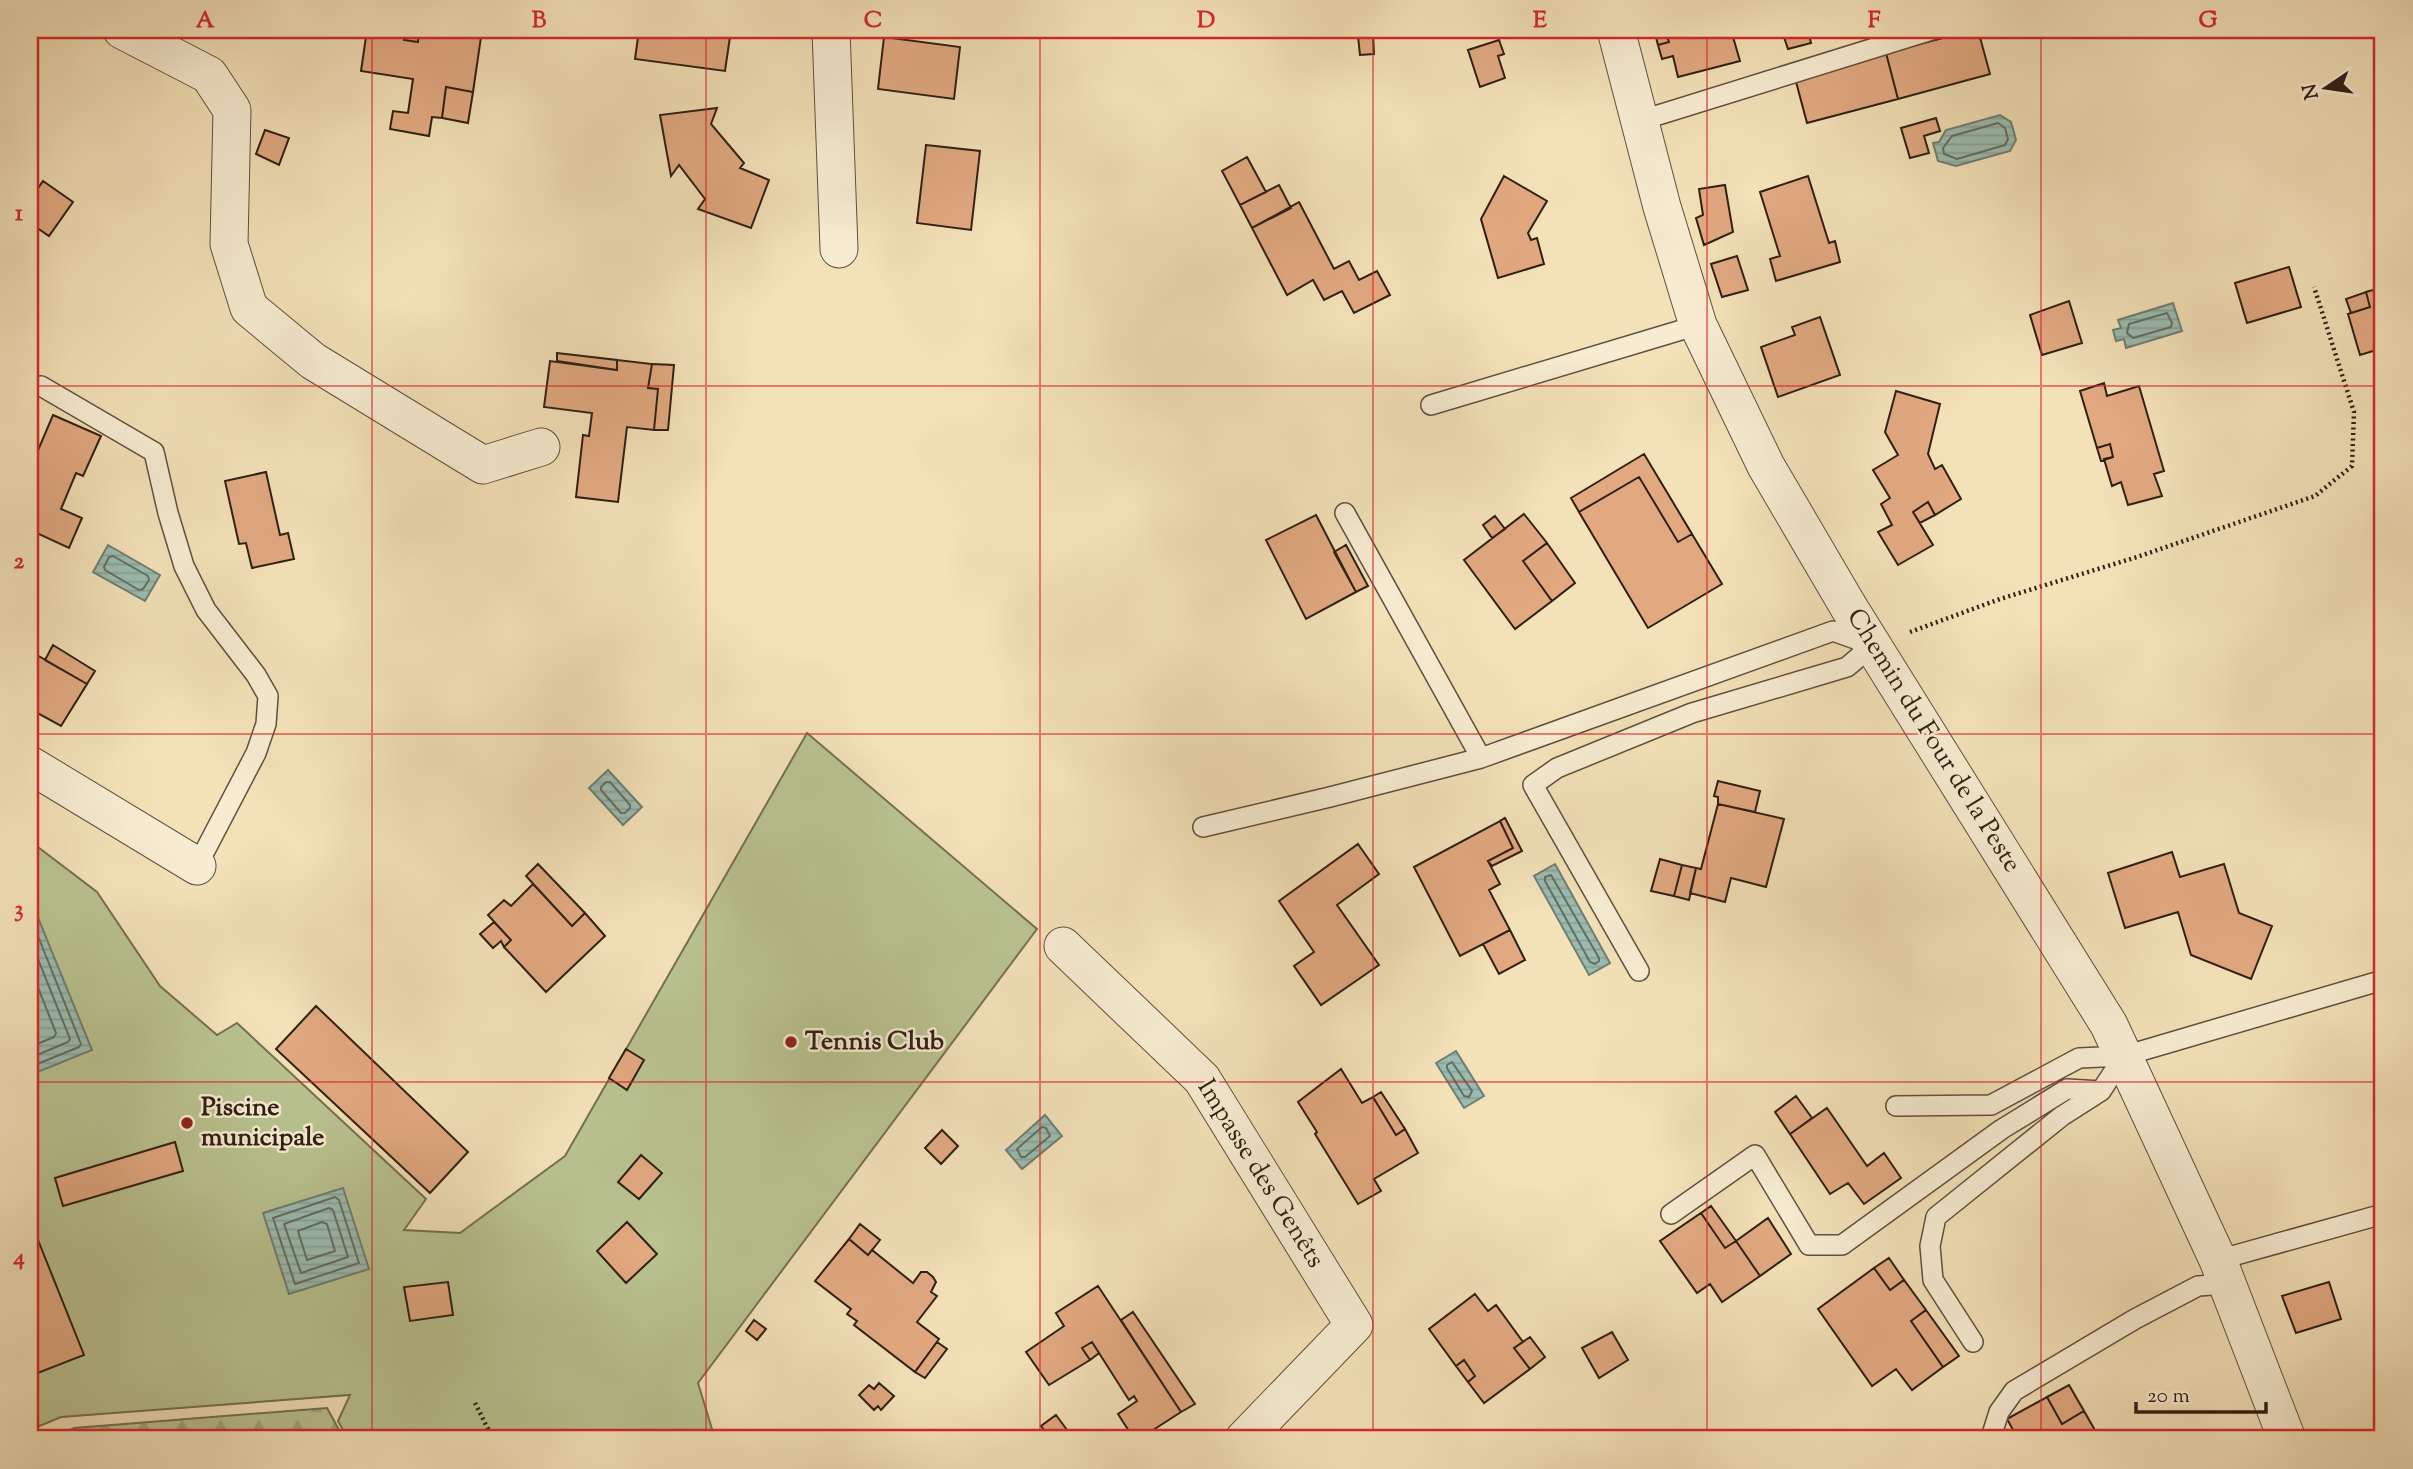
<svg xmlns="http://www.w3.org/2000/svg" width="2413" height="1469" font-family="'Sorts Mill Goudy',serif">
<defs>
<pattern id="forest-firs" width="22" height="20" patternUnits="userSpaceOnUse" patternTransform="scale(1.75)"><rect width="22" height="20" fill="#b9c390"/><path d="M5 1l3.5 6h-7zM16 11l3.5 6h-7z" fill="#9fa77b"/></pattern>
<pattern id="water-rules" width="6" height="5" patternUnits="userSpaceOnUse" patternTransform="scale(1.75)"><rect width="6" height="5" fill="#9bbdb1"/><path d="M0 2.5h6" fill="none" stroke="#86a297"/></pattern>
</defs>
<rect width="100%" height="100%" fill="#f3e1b8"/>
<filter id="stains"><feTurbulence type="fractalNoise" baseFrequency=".00286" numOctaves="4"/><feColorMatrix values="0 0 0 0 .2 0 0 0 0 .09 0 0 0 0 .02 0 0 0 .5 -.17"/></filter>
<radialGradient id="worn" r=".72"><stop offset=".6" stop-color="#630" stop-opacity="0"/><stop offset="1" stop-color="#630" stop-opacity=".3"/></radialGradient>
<!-- forest -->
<path fill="url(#forest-firs)" stroke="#747152" stroke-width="2" d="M327,1408L344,1439H52L74,1428Z"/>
<!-- green -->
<path fill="#b9c390" stroke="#747152" stroke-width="2" d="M807,733L1037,929L698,1383L715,1439H348L338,1421L350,1395L61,1417L30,1430V841L97,892L160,986L217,1035L237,1023L426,1199L404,1230L460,1233L565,1156Z"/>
<!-- water -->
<path fill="url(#water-rules)" stroke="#6f7e72" stroke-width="2" d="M2000,115L2011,122L2016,140L2010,151L1956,166L1938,161L1933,143L1939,142L1946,130Z
M2173,303L2182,331L2126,348L2124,339L2116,341L2113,330L2121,328L2118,320Z
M108,545L160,575L145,601L93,572Z
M608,770L642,807L623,825L589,788Z
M1555,864L1610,963L1589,975L1534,876Z
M30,898L92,1050L30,1075Z
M1456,1051L1484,1096L1464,1108L1436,1063Z
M1045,1115L1062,1136L1022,1169L1006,1150Z
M343,1188L369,1269L289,1294L263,1213Z"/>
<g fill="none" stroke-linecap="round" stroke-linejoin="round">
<!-- shore -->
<path stroke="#646e62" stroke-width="2" d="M1998,123L2005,128L2008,139L2005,145L1957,159L1944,154L1943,148L1952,136Z
M2167,313L2172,323L2171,327L2133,338L2127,333L2129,324Z
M113,556L148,576L149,580L143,589L139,590L105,570L104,567L109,557Z
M606,782H610L630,805V808L625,813H621L601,790V787Z
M1551,875L1599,958V961L1595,964L1590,962L1545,881V877Z
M30,916L81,1044L79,1047L30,1067
M30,939L70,1039L68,1042L30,1058
M30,967L56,1033L54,1037L30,1047
M1452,1062L1472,1091L1469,1097L1464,1096L1447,1068V1065Z
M1042,1127L1046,1128L1050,1136L1025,1157H1021L1017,1149Z
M335,1197L339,1200L359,1263L295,1284L273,1218Z
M329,1208L333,1210L348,1257L301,1273L284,1224Z
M322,1222L327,1224L335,1251L307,1260L298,1231Z"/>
</g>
<!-- building -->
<path fill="#e2a981" stroke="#2e1f14" stroke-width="2" d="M367,30H406L404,40L418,42L419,30L481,37L473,92L446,87L442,118L432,117L429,136L390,129L393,111L408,113L413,79L361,71Z
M406,30H419L418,42L404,40Z
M639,30H731L725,71L635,59Z
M1654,30H1665L1669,42L1658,45Z
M1665,30H1731L1740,61L1678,77L1673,56L1662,59L1658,45L1669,42Z
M1808,30L1811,43L1788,49L1782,31Z
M1973,30H1978L1990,74L1898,99L1886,53Z
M1373,34L1374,54L1360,55L1358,36Z
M884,37L960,47L954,99L878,89Z
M1499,40L1504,54L1498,56L1505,78L1480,87L1468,50Z
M1886,53L1898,99L1807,123L1795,78Z
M446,87L473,92L468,123L442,118Z
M717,108L711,124L744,163L740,168L769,180L751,228L698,209L705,199L679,165L671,176L660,115Z
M1936,118L1940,131L1924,136L1929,153L1910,158L1901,128Z
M265,130L289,138L279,165L256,154Z
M926,145L980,151L971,230L917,223Z
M1247,157L1266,192L1240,205L1222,171Z
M1504,176L1547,201L1528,233L1531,240L1537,238L1544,264L1498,278L1481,219Z
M1808,176L1829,243L1835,241L1840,262L1776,281L1770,259L1780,256L1760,192Z
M43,181L73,202L49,236L30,223V200Z
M1279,185L1291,208L1252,228L1240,205Z
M1725,185L1733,232L1704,245L1696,218L1703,215L1699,189Z
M1299,202L1334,269L1349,261L1359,280L1377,271L1390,295L1354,313L1342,291L1324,300L1313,280L1287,295L1252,228Z
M1737,256L1748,290L1722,297L1711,264Z
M2289,267L2301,307L2247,323L2235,283Z
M2383,287V348L2360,355L2348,314L2370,307L2366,292Z
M2366,292L2370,307L2351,313L2346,299Z
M2069,301L2082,343L2042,355L2030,315Z
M1820,317L1840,375L1778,397L1761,347L1795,335L1792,327Z
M557,353L617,360V370L557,361Z
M617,360L652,364L648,388L658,389L654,430L627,427L618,502L576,497L583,435L589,436L592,413L544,407L550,361L617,370Z
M652,364L674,365L668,430H654L658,389L648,388Z
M2104,383L2107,396L2139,386L2164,471L2154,474L2162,496L2128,505L2121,482L2112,486L2104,459L2113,457L2110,444L2097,448L2080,391Z
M1896,391L1940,404L1928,454L1935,469L1942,465L1961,499L1935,515L1928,502L1913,512L1933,545L1898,565L1878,532L1892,525L1881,504L1890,498L1873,470L1898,455L1885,432Z
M53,415L101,436L83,476L76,473L61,509L82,518L69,548L30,530L34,515L30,513V469Z
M2110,444L2113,457L2101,461L2097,448Z
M1644,454L1692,534L1678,542L1639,477L1579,512L1571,498Z
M266,472L280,535L288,533L294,559L252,568L246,543L239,544L225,481Z
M1639,477L1678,542L1692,534L1722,584L1648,628L1579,512Z
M1928,502L1935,515L1920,523L1913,512Z
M1524,514L1547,543L1523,561L1552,601L1515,629L1464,560Z
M1316,515L1356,592L1306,619L1266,540Z
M1495,516L1505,529L1492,538L1483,525Z
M1547,543L1575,583L1552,601L1523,561Z
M1346,545L1368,586L1356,592L1334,552Z
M53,645L95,671L87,684L45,660Z
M30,651L87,684L61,726L30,709Z
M1718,781L1760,791L1755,812L1718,804V797L1714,796Z
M1718,804L1784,819L1766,887L1731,878L1725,902L1690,893L1696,868L1701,869Z
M1505,818L1522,851L1492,866L1488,861L1513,848L1500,821Z
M1500,821L1513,848L1488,861L1500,884L1489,890L1510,930L1460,956L1414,867Z
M1358,844L1379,874L1337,905L1379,965L1321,1005L1294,966L1314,952L1279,901Z
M2172,852L2180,877L2224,864L2239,913L2272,926L2251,979L2191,955L2178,912L2125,928L2108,873Z
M1660,859L1682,865L1674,896L1651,891Z
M538,864L585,913L572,926L526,876Z
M1682,865L1696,868L1689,900L1674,896Z
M533,884L572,926L585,913L605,936L546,992L504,947L511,940L488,915L504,900L511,906Z
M494,922L511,940L504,947L501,941L493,948L480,934Z
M1510,930L1525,960L1499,974L1483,944Z
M316,1006L468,1152L430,1193L276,1049Z
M626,1049L644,1060L627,1090L609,1078Z
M1341,1069L1362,1103L1373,1097L1396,1135L1405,1129L1418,1153L1374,1179L1381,1191L1358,1204L1315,1134L1317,1132L1298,1102Z
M1381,1092L1405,1129L1396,1135L1373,1097Z
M1796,1096L1812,1118L1790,1134L1775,1112Z
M1827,1108L1867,1166L1884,1153L1901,1178L1864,1204L1848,1183L1830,1194L1790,1134Z
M942,1130L958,1146L941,1164L925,1148Z
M175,1142L183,1171L63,1206L55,1178Z
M641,1155L662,1173L639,1199L618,1182Z
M1711,1206L1736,1241L1725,1248L1701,1213Z
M1701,1213L1725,1248L1736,1241L1760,1276L1722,1302L1710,1284L1697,1293L1660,1241Z
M1768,1218L1791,1254L1760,1276L1736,1241Z
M30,1220L84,1355L30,1376Z
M627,1222L657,1254L626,1283L597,1251Z
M860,1224L880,1240L868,1255L849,1239Z
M849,1239L868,1255L872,1250L913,1283L921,1272H927L933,1277L936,1282L931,1292L937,1296L917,1322L939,1339L915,1372L854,1325L857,1321L847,1314L851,1309L815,1281Z
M1889,1258L1904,1280L1890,1290L1874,1268Z
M1874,1268L1890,1290L1904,1280L1926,1310L1911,1321L1943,1367L1912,1390L1896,1369L1872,1386L1818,1309Z
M448,1282L453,1315L410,1321L404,1287Z
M2329,1282L2341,1319L2296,1333L2282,1296Z
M1098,1286L1181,1412L1139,1439H1134L1118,1414L1137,1401L1134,1396L1129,1400L1092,1342L1082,1348L1090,1360L1049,1385L1026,1352L1064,1326L1056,1313Z
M1475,1294L1488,1311L1496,1305L1523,1342L1514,1348L1530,1369L1484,1403L1468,1382L1475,1376L1464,1360L1456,1366L1429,1329Z
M1926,1310L1959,1356L1943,1367L1911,1321Z
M1133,1312L1195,1404L1181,1412L1121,1320Z
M754,1320L766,1329L757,1340L746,1331Z
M1612,1332L1628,1360L1599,1378L1582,1348Z
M1530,1337L1545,1357L1530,1369L1514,1348Z
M937,1342L947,1349L925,1378L915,1372Z
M1092,1342L1099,1353L1090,1360L1082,1348Z
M1464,1360L1475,1376L1468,1382L1456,1366Z
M879,1383L894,1396L881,1410L878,1406L874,1410L859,1395L869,1385L874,1389Z
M2069,1385L2084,1411L2062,1424L2047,1397Z
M2047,1397L2062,1424L2084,1411L2100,1439H2018L2007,1419Z
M1056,1415L1070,1434L1063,1439H1051L1041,1426Z"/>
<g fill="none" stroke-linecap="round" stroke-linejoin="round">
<defs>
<path id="lane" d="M1639,121L1932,30
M41,386L154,452L168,513L184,566L206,610L256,675L268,696L266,724L256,753L197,866
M1431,405L1698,325
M1345,513L1481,758L1833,631L1869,644
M1203,827L1330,797L1481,758
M1639,971L1533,785L1557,768L1692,713L1847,667L1873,645
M1896,1106L1991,1105L2079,1058L2124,1056L2383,980
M1671,1214L1755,1155L1809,1245H1842L2002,1129L2067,1089L2101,1091
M2218,1260L2383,1214
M1973,1342L1933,1280L1930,1246L1936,1217L2062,1116L2101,1091L2124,1056
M1996,1439L1993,1431L1999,1412L2014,1391L2135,1319L2198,1286L2227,1284"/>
<path id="street" d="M122,30L209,75L232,110L229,244L249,308L313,361L483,465L541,447
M831,30L839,249
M1616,30L1662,207L1698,325L1766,466L1848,606L2109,1025L2218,1260L2287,1439
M30,765L197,866
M1063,946L1202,1079L1354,1325L1244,1439"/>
</defs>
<!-- lane casing -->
<use href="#lane" stroke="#5f503d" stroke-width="22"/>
<!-- street casing -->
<use href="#street" stroke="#5f503d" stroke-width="39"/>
<!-- path -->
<path stroke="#2e1f14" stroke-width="4.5" stroke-dasharray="2 3.5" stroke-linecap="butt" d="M1910,632L2000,599L2137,557L2315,496L2352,466L2354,412L2314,287
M475,1403L493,1439"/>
<!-- lane -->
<use href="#lane" stroke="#f7ecd1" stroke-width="19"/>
<!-- street -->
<use href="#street" stroke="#f7ecd1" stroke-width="37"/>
</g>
<!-- grid -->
<path fill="none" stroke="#d62828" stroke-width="2" stroke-opacity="0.55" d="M372,30V1439M706,30V1439M1040,30V1439M1373,30V1439M1707,30V1439M2041,30V1439M30,386H2383M30,734H2383M30,1082H2383"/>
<!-- markers -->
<g fill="#8f2418" stroke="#f7ecd1" stroke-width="2.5">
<circle cx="791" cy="1042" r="7"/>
<circle cx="187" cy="1123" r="7"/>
</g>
<g text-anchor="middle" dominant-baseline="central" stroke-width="5" stroke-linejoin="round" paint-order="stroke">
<!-- street labels -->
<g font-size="26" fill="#2e1f14" stroke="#f7ecd1">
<text transform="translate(1933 741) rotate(58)">Chemin du Four de la Peste</text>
<text transform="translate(1260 1174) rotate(58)">Impasse des Genêts</text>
</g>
<!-- poi labels -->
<g font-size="26" font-weight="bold" fill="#2e1f14" stroke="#f7ecd1" text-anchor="start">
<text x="805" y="1042">Tennis Club</text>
<text x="201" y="1108">Piscine<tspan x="201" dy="30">municipale</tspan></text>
</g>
</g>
<!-- margin -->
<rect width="2413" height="1469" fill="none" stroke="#f3e1b8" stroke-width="77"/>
<!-- north arrow -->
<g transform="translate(2326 88) rotate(257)" stroke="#f7ecd1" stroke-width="5" paint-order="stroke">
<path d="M0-5L12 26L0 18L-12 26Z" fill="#2e1f14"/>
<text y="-10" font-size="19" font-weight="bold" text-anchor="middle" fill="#2e1f14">N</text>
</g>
<!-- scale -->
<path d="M2136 1402v10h130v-10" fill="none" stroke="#2e1f14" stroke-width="3.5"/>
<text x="2147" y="1402" font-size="21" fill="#2e1f14" stroke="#f7ecd1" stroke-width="5" paint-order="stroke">20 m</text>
<rect x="38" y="38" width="2336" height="1392" fill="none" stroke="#d62828" stroke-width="2.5"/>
<g font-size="23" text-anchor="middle" font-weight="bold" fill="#d62828">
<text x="205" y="27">A</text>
<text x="539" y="27">B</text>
<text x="873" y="27">C</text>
<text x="1206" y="27">D</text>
<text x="1540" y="27">E</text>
<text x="1874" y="27">F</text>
<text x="2208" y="27">G</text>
<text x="19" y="220">1</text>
<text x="19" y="568">2</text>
<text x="19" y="916">3</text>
<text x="19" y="1264">4</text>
</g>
<rect width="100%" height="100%" filter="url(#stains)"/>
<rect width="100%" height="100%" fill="url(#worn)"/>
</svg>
